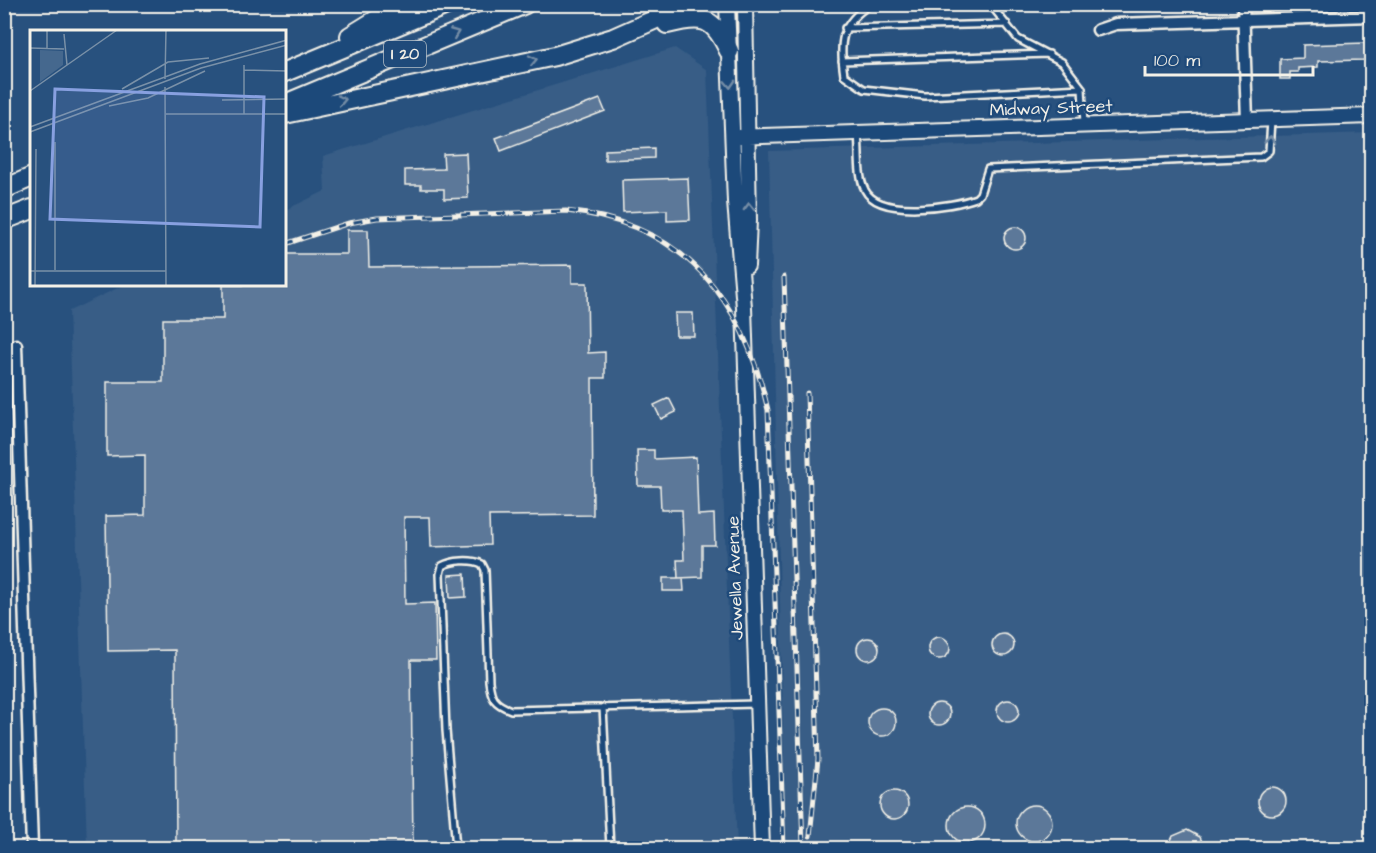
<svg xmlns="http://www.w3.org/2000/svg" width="1376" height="853" font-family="'Architects Daughter',sans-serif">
<rect width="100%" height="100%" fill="#28517e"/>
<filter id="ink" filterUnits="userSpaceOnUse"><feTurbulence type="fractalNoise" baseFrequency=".0167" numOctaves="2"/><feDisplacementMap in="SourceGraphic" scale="12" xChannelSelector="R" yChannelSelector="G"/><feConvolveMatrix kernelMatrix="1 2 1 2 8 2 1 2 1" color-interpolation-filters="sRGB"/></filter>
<g filter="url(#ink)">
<!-- built -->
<path fill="#375d86" d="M675,48L707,70L737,848H87L69,311L124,285H285V210L325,191L323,156Z
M1371,133V848H786L769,151Z"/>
<!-- building -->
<path fill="#5b7899" stroke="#f4f1e8" stroke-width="1.5" d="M1365,43L1366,60L1318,61V67L1298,68V72H1290V79H1280V59L1303,58V45Z
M600,99L605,111L501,151L496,138Z
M654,148V158L605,160V150Z
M466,153L468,198L444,199V189H421V185H405V170L444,169L443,154Z
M688,178L690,220L667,221V210L623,212L622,180Z
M1004 238a11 11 0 1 1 22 0a11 11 0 1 1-22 0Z
M347,230H368L369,267L572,265V283H587L588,353L605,352V378H592L593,515L489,516L490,545L431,547L430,517H404L405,604L435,603L436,660H411L413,849H176L175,650L108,651L106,516L145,515V455L107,456V382H163V319H223V285H285V254H347Z
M675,313H693L694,336H676Z
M669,398L676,412L661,419L654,405Z
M637,450H654V459L696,457L698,515L714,514L715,545H702V577L678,578L677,560H684L682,510H661L660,486H638Z
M465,574L466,597L450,598L449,575Z
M663,578H683L684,591H663Z
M992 645a11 11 0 1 1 22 0a11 11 0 1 1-22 0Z
M928 648a11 11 0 1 1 22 0a11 11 0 1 1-22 0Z
M857 649a11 11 0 1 1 22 0a11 11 0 1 1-22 0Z
M997 711a11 11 0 1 1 22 0a11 11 0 1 1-22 0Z
M928 714a11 11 0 1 1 22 0a11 11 0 1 1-22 0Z
M868 722a14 14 0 1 1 28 0a14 14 0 1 1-28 0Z
M1258 801a14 14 0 1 1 28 0a14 14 0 1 1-28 0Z
M880 805a14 14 0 1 1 28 0a14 14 0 1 1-28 0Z
M1016 823a18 18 0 1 1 36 0a18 18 0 1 1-36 0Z
M949 825a18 18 0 1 1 36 0a18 18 0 1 1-36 0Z
M1187,830L1200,837L1205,849H1167L1173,836Z"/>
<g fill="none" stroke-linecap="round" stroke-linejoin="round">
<defs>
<path id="lane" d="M871,4C840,23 839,43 844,75L864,89L925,96L1082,88
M990,4L1018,39L1062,62L1082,88L1084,124
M845,28L1007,24
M842,61L1049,54
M858,134C860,150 857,175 865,190C879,218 952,207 976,198L980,194L988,169L1261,157L1269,151L1271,121
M603,707L610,848
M456,848L446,730L440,574L442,566C452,560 472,559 482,564L485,570L489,681C491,698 494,704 511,710L756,704"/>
<path id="street" d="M1243,4L1247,120
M1098,30L1116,24L1372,16
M16,345L32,848"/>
<path id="secondary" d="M727,4L735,202L744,307L762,848
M745,4L749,220L747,266
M733,137L1372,116"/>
<path id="highway" d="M667,24C702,15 713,16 729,51
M350,36L402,4
M285,72L449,4
M285,104L525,4
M285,114L555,56L613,38L690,4
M4,189L32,177
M4,220L32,209"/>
</defs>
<!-- lane casing -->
<use href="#lane" stroke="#f4f1e8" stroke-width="10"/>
<!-- street casing -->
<use href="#street" stroke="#f4f1e8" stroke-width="15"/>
<!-- secondary casing -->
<use href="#secondary" stroke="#f4f1e8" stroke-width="18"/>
<!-- highway casing -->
<use href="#highway" stroke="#f4f1e8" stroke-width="22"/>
<!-- lane -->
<use href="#lane" stroke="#1f4a7a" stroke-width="5"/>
<!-- street -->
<use href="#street" stroke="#1f4a7a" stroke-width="10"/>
<!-- secondary -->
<use href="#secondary" stroke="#1f4a7a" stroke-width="14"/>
<!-- highway -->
<use href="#highway" stroke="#1f4a7a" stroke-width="18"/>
<defs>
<path id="rail" d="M285,244L349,223L377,218L566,211C685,223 743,299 768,410L784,848
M784,277L803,848
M807,393L818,759L810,836"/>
</defs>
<!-- rail casing -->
<use href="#rail" stroke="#f4f1e8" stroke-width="5"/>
<!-- rail -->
<use href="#rail" stroke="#1f4a7a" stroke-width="3" stroke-dasharray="9" stroke-linecap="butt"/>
</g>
<!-- one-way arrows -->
<defs><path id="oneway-chevron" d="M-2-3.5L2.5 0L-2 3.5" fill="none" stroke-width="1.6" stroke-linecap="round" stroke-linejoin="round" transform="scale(1.5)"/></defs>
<g stroke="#748da6">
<use href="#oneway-chevron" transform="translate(455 33) rotate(-22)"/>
<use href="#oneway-chevron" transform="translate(533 60) rotate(-12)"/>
<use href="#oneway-chevron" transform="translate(730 84) rotate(87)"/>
<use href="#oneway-chevron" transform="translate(342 100) rotate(-12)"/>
<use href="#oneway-chevron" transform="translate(1270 140) rotate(-86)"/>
<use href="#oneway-chevron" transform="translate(749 207) rotate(-91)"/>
</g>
</g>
<g text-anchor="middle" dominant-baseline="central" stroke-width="5" stroke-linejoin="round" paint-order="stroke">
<!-- shield labels -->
<rect fill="#1f4a7a" stroke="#b4bfc7" stroke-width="1.5" x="384" y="41" width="42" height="26" rx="4.5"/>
<g font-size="16" font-weight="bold" fill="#f4f1e8">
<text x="405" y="54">I 20</text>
</g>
<!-- street labels -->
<g font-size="18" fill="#f4f1e8" stroke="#1f4a7a">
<text transform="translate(1051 108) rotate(-2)">Midway Street</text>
<text transform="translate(735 578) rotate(-92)">Jewella Avenue</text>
</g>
</g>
<!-- overview -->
<g transform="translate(30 30)">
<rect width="256" height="256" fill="#28517e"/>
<path d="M10,20L33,21V35L10,52Z" fill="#45688e"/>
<path fill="none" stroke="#7a91a8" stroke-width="1.5" d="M34,4L37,35M0,18L34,19M17,19V0M214,40L257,41M135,49L136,0M135,57L136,256M92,59L138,32L179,28M0,61L87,0M192,70L257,69M79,76L118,68L175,41M136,84H257M214,84V35M0,97L170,34L257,10M0,102L171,38L257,15M25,240V112M0,241H136M5,256L6,119"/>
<path fill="#88a0e0" fill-opacity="0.15" stroke="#88a0e0" stroke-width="3" d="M25,59L234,67L230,197L20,189Z"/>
<rect width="256" height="256" fill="none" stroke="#f4f1e8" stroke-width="3"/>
</g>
<!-- margin -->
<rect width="1376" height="853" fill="none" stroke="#1f4a7a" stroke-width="24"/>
<rect x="12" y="12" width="1352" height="829" fill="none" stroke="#f4f1e8" stroke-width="2" filter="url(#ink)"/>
<!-- scale -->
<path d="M1145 66v9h168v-9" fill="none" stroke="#f4f1e8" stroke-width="3"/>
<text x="1154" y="66" font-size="18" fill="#f4f1e8" stroke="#1f4a7a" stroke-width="4.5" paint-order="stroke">100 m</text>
</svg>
